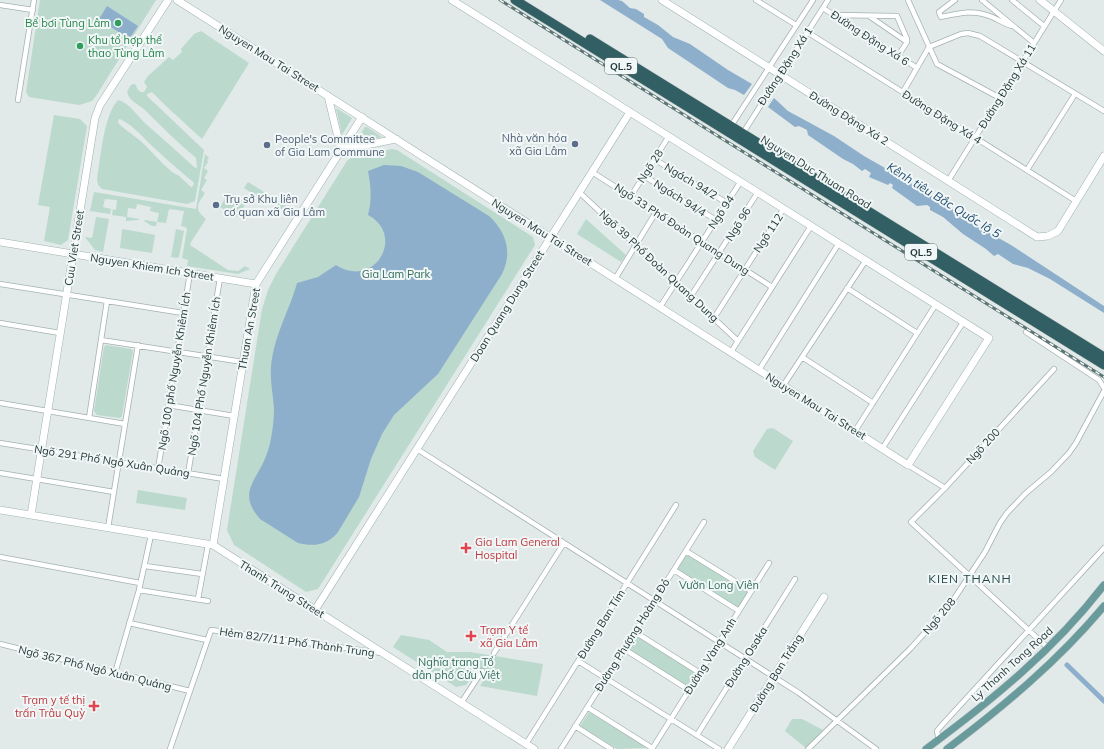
<svg xmlns="http://www.w3.org/2000/svg" width="1104" height="749" font-family="Mulish,sans-serif">
<rect width="100%" height="100%" fill="#e1eae9"/>
<!-- green -->
<path fill="#bbd9cc" fill-rule="evenodd" d="M40,0H156L96,96L92,101L79,105L29,97L26,92Z
M201,31L249,63L202,139L166,106L152,92L147,94V96L204,150L195,201L187,204L102,189L98,185L97,179C101,157 103,117 118,100C130,103 137,116 146,124C162,138 178,152 194,167L197,168L196,158C178,143 162,127 146,111C140,105 129,101 127,92L130,86L133,84H135L138,90L141,92H144L147,87L144,82L148,76L169,57L173,60L182,52L181,49L194,34ZM119,119H120C132,125 140,134 149,143C163,156 177,169 192,181L194,183L193,186L191,187L178,175C170,173 153,153 146,146C138,138 128,132 119,124L118,121Z
M336,108L352,118L342,135Z
M54,115L80,119L87,126L68,240L61,245L44,241L50,207L38,205Z
M365,127H367L382,137L355,143Z
M392,149L397,150L533,237L535,245L318,589L306,592L234,545L227,530L262,309L268,290L276,274L347,161L352,157Z
M205,154L209,158L207,160L208,162L204,168L208,171L204,178L207,180L201,190L205,193C198,204 193,209 206,219L191,242L190,245L228,270L238,271L245,266L250,269L238,274L187,266L188,260L182,258L187,229L185,227L181,226L184,211L169,209L166,223L157,222L156,226H152L144,221L145,220L157,222L159,213L150,211L151,207L137,204L136,209L128,208L127,217L139,219V220L126,221V217L112,215L113,209L116,210L117,200L105,199L103,207L111,209L110,214L90,211L94,192L196,209Z
M248,182L291,209L289,214L269,201L268,203L244,188Z
M229,192L246,203L237,217L220,207Z
M96,217L109,219L103,252L95,250L85,237L92,238Z
M586,219L626,255L621,262L577,234Z
M123,229L155,235L152,253L120,248L122,230Z
M176,229L184,231L179,257L177,258L171,257Z
M106,345L131,349L133,351L122,416L120,418L97,415L94,411L104,347Z
M773,428L793,441L775,470L755,457L753,451L767,429Z
M138,490L187,498L185,510L136,503Z
M686,551L751,591L739,611L674,570Z
M635,632L700,673L689,690L624,649Z
M401,635L429,640L447,652H470L543,664L537,696L480,686L489,672L476,670L466,685L456,687L393,647Z
M589,712L648,748L617,749L580,726Z
M792,719H802L823,730L806,748L785,731Z"/>
<!-- water -->
<path fill="#8dafcb" d="M600,0H618L622,1L630,8L636,9L644,14V17L658,25L673,37L690,44L728,70L752,84L744,95L735,90L728,88L668,48L662,39Z
M107,6L138,26L129,39L99,19Z
M774,98L788,111L834,136L864,156L906,180L988,232L1011,245L1104,306V313L1050,279L1028,268L1013,264L998,254L994,256L986,249L963,234L943,217L930,210V207L927,205L917,206L892,188L893,185L890,183L888,185L869,177L871,173L865,169L862,171L853,164L843,159L808,135L807,130L799,126L795,127L768,107Z
M384,165L401,166L418,172L489,216C506,232 513,252 502,274L438,374L394,415L382,434L371,459L359,497L338,532C328,545 314,547 298,543L260,519C239,495 253,484 264,461C267,454 270,446 271,438C273,428 274,418 274,408C273,394 270,381 271,368C273,337 289,312 297,283L318,277L336,265C375,290 406,235 368,215C372,200 371,186 368,171Z"/>
<g fill="none" stroke-linecap="round" stroke-linejoin="round">
<!-- canal -->
<path stroke="#8dafcb" stroke-width="5" d="M1067,665L1104,701"/>
<defs>
<path id="street" d="M756,0L796,25
M908,0L937,64L1000,98
M955,0L939,12L941,17C959,13 974,9 992,17C999,20 1005,24 1012,26
M982,0L1034,43
M1012,0L1044,26
M0,5L33,10
M823,8L917,68
M834,15L897,16L907,39V42L869,16
M807,32L1076,201
M898,56L907,42
M903,92L929,47L961,34L968,33L980,36L1104,111
M18,100L34,0
M731,126L813,0
M743,133L828,0
M654,159L727,203
M1027,170L1075,94
M592,172L772,287
M644,176L716,220
M948,181L1061,0
M579,192L738,341
M631,196L669,136
M615,279L656,212
M0,284L183,313
M847,288L917,333
M691,296L758,192
M660,307L741,181
M714,318L784,208
M0,323L60,333
M1026,332L1099,380L1104,388
M101,340L243,362
M731,352L811,226
M802,357L873,403
M759,370L839,243
M783,386L866,260
M0,403L125,424
M168,405L234,416
M89,418L107,301
M855,431L936,304
M0,443L224,479
M417,449L799,693L876,749
M882,449L964,321
M908,465L945,488
M158,469L190,273
M0,473L114,492
M188,474L220,278
M108,528L138,345
M686,551L751,591
M0,557L140,583
M145,566L202,574
M674,570L739,611
M139,590L208,601
M198,599L208,545
M129,623L207,640
M635,632L700,673
M0,644L190,691
M1048,648L911,522L945,488L1054,369
M624,649L689,690
M494,653L564,543
M578,661L719,749
M115,673L139,590L151,535
M461,703L482,671
M587,707L652,748
M575,726L611,749
M697,735L795,579
M939,740L937,731L942,725L1104,548
M526,744L676,505
M170,749L211,630L382,653
M561,749L704,522
M652,749L769,563
M808,749L910,649L950,605L985,552L1000,523L1007,513L1026,493L1051,472L1069,453L1076,443L1104,391"/>
<path id="secondary" d="M177,0L908,465L989,338L452,0
M662,0L1037,237L1048,236L1058,231L1104,156
M1040,0L1104,51
M328,96L341,150
M341,150L396,139
M0,242L256,284
M0,510L213,545L534,749
M31,515L95,118L100,105L168,0
M213,545L256,284L362,117
M315,610L630,112
M728,749L824,597"/>
<path id="primary" d="M926,749C991,701 1054,650 1104,585
M947,749C1004,706 1058,661 1104,606"/>
<path id="highway" d="M515,0L1104,365
M590,39L1104,357"/>
</defs>
<!-- street casing -->
<use href="#street" stroke="#a4b1b1" stroke-width="6"/>
<!-- secondary casing -->
<use href="#secondary" stroke="#9eb2b0" stroke-width="8"/>
<!-- primary casing -->
<use href="#primary" stroke="#bdc4c4" stroke-width="8"/>
<!-- highway casing -->
<use href="#highway" stroke="#bdc4c4" stroke-width="10"/>
<!-- street -->
<use href="#street" stroke="#fff" stroke-width="4.5"/>
<!-- secondary -->
<use href="#secondary" stroke="#fff" stroke-width="7"/>
<!-- primary -->
<use href="#primary" stroke="#699a9c" stroke-width="7"/>
<!-- highway -->
<use href="#highway" stroke="#315f63" stroke-width="9"/>
<defs>
<path id="rail" d="M500,0L1104,377"/>
</defs>
<!-- rail casing -->
<use href="#rail" stroke="#5d7475" stroke-width="3"/>
<!-- rail -->
<use href="#rail" stroke="#f1f7f6" stroke-width="1.5" stroke-dasharray="4.5" stroke-linecap="butt"/>
</g>
<!-- markers -->
<g fill="#2e9e5b" stroke="#f1f7f6" stroke-width="1.5">
<circle cx="118" cy="23" r="4"/>
<circle cx="80" cy="46" r="4"/>
</g>
<g fill="#5c6f8a" stroke="#f1f7f6" stroke-width="1.5">
<circle cx="575" cy="144" r="4"/>
<circle cx="267" cy="145" r="4"/>
<circle cx="216" cy="205" r="4"/>
</g>
<g fill="#e0444e" stroke="#f1f7f6" stroke-width="1.5">
<path d="M464 542h4v4h4v4h-4v4h-4v-4h-4v-4h4z"/>
<path d="M469 630h4v4h4v4h-4v4h-4v-4h-4v-4h4z"/>
<path d="M92 700h4v4h4v4h-4v4h-4v-4h-4v-4h4z"/>
</g>
<g text-anchor="middle" dominant-baseline="central" stroke-width="4" stroke-linejoin="round" paint-order="stroke">
<!-- shield labels -->
<g fill="#f1f7f6" stroke="#617272" stroke-width="1">
<rect x="605" y="58" width="32" height="16" rx="3"/>
<rect x="905" y="244" width="32" height="16" rx="3"/>
</g>
<g font-size="10" font-weight="bold" fill="#233939">
<text x="621" y="66">QL.5</text>
<text x="921" y="252">QL.5</text>
</g>
<!-- leisure labels -->
<g font-size="11" fill="#27864d" stroke="#f1f7f6" text-anchor="end">
<text x="110" y="23">Bể bơi Tùng Lâm</text>
<text x="88" y="40" text-anchor="start">Khu tổ hợp thể<tspan x="88" dy="13">thao Tùng Lâm</tspan></text>
</g>
<!-- street labels -->
<g font-size="11" fill="#233939" stroke="#f1f7f6">
<text transform="translate(870 38) rotate(33)">Đường Đặng Xá 6</text>
<text transform="translate(269 58) rotate(32)">Nguyen Mau Tai Street</text>
<text transform="translate(785 66) rotate(-57)">Đường Đặng Xá 1</text>
<text transform="translate(1007 86) rotate(-58)">Đường Đặng Xá 11</text>
<text transform="translate(942 117) rotate(32)">Đường Đặng Xá 4</text>
<text transform="translate(849 118) rotate(32)">Đường Đặng Xá 2</text>
<text transform="translate(650 166) rotate(-57)">Ngõ 28</text>
<text transform="translate(816 172) rotate(32)">Nguyen Duc Thuan Road</text>
<text transform="translate(691 181) rotate(31)">Ngách 94/2</text>
<text transform="translate(680 198) rotate(32)">Ngách 94/4</text>
<text transform="translate(721 212) rotate(-57)">Ngõ 94</text>
<text transform="translate(738 224) rotate(-58)">Ngõ 96</text>
<text transform="translate(682 229) rotate(33)">Ngõ 33 Phố Đoàn Quang Dung</text>
<text transform="translate(542 232) rotate(32)">Nguyen Mau Tai Street</text>
<text transform="translate(768 233) rotate(-57)">Ngõ 112</text>
<text transform="translate(74 248) rotate(-81)">Cuu Viet Street</text>
<text transform="translate(659 266) rotate(43)">Ngõ 39 Phố Đoàn Quang Dung</text>
<text transform="translate(152 267) rotate(9)">Nguyen Khiem Ich Street</text>
<text transform="translate(507 306) rotate(-58)">Doan Quang Dung Street</text>
<text transform="translate(249 329) rotate(-80)">Thuan An Street</text>
<text transform="translate(174 371) rotate(-81)">Ngõ 100 phố Nguyễn Khiêm Ích</text>
<text transform="translate(204 376) rotate(-81)">Ngõ 104 Phố Nguyễn Khiêm Ích</text>
<text transform="translate(816 406) rotate(32)">Nguyen Mau Tai Street</text>
<text transform="translate(983 446) rotate(-47)">Ngõ 200</text>
<text transform="translate(112 461) rotate(9)">Ngõ 291 Phố Ngô Xuân Quảng</text>
<text transform="translate(282 589) rotate(32)">Thanh Trung Street</text>
<text transform="translate(939 616) rotate(-50)">Ngõ 208</text>
<text transform="translate(601 624) rotate(-58)">Đường Ban Tím</text>
<text transform="translate(632 635) rotate(-58)">Đường Phượng Hoàng Đỏ</text>
<text transform="translate(297 642) rotate(8)">Hẻm 82/7/11 Phố Thành Trung</text>
<text transform="translate(710 656) rotate(-58)">Đường Vàng Anh</text>
<text transform="translate(746 657) rotate(-58)">Đường Osaka</text>
<text transform="translate(1012 664) rotate(-42)">Ly Thanh Tong Road</text>
<text transform="translate(95 668) rotate(14)">Ngõ 367 Phố Ngô Xuân Quảng</text>
<text transform="translate(776 673) rotate(-58)">Đường Ban Trắng</text>
</g>
<!-- service labels -->
<g font-size="11" fill="#4e5e75" stroke="#f1f7f6" text-anchor="start">
<text x="567" y="138" text-anchor="end">Nhà văn hóa<tspan x="567" dy="13">xã Gia Lâm</tspan></text>
<text x="275" y="139">People's Committee<tspan x="275" dy="13">of Gia Lam Commune</tspan></text>
<text x="224" y="199">Trụ sở Khu liên<tspan x="224" dy="13">cơ quan xã Gia Lâm</tspan></text>
</g>
<!-- park labels -->
<g font-size="11" fill="#316c59" stroke="#f1f7f6">
<text x="396" y="274">Gia Lam Park</text>
<text x="719" y="585">Vườn Long Viên</text>
<text x="456" y="662">Nghĩa trang Tổ<tspan x="456" dy="13">dân phố Cửu Việt</tspan></text>
</g>
<!-- health labels -->
<g font-size="11" fill="#be3a42" stroke="#f1f7f6" text-anchor="start">
<text x="475" y="542">Gia Lam General<tspan x="475" dy="13">Hospital</tspan></text>
<text x="480" y="630">Trạm Y tế<tspan x="480" dy="13">xã Gia Lâm</tspan></text>
<text x="85" y="700" text-anchor="end">Trạm y tế thị<tspan x="85" dy="13">trấn Trâu Quỳ</tspan></text>
</g>
<!-- water labels -->
<g font-size="12" font-style="italic" fill="#224c6f" stroke="#f1f7f6">
<text transform="translate(944 200) rotate(32)">Kênh tiêu Bắc Quốc lộ 5</text>
</g>
<!-- neighbourhood labels -->
<g font-size="12" letter-spacing="1" fill="#214749" stroke="#f1f7f6">
<text x="970" y="578">KIEN THANH</text>
</g>
</g>
</svg>
